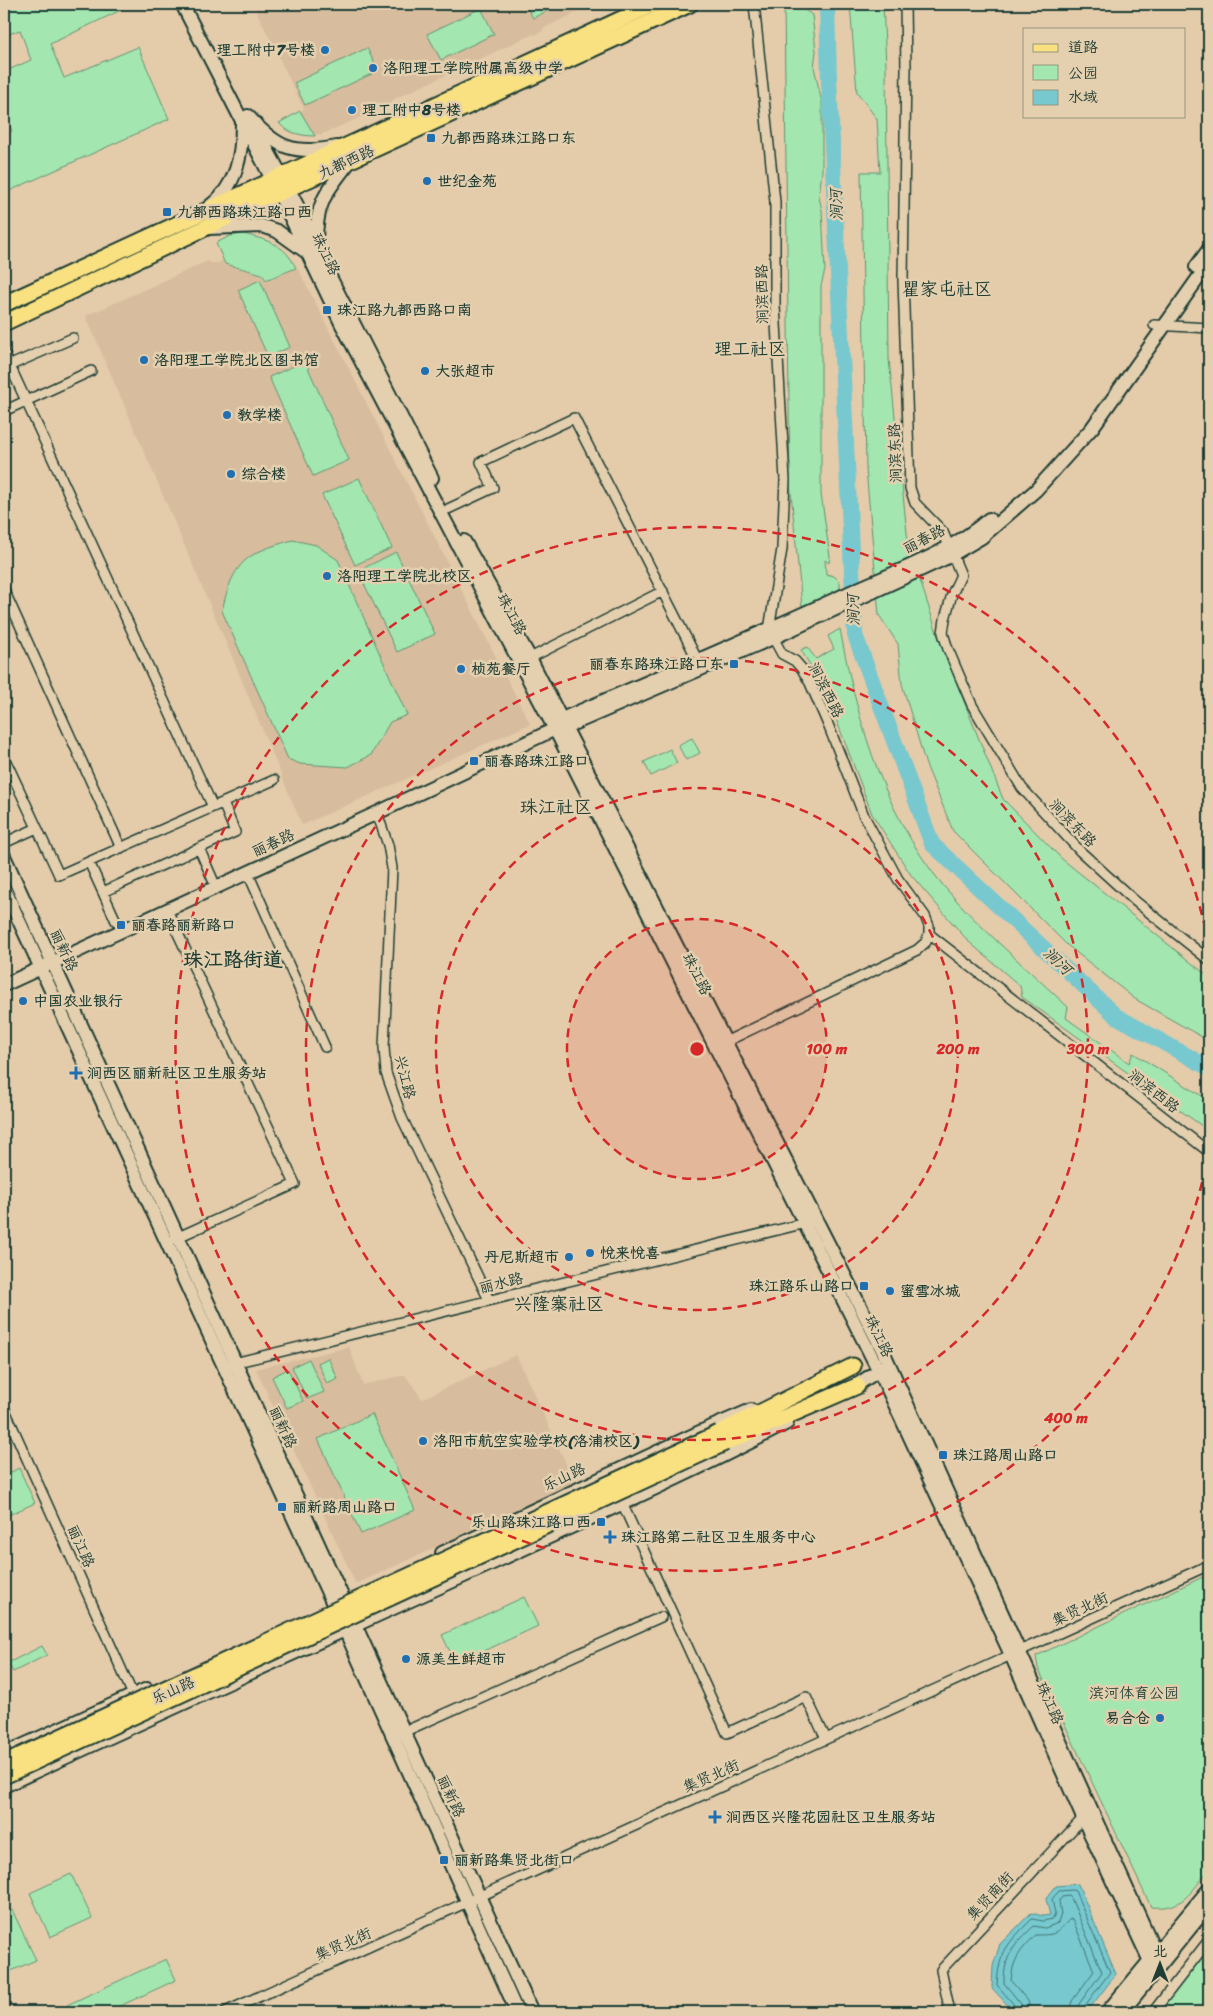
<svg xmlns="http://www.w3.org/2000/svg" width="1213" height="2016" font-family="Sriracha,'LXGW WenKai TC',sans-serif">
<rect width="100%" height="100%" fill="#e4cbaa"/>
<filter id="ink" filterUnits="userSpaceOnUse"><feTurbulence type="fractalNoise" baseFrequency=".02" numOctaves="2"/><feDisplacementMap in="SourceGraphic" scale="10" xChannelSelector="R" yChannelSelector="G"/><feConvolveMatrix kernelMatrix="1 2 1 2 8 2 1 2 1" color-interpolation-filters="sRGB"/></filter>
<g filter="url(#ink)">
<!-- built -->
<path fill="#d7bc9d" d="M253,4H594L542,29L543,31L534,35L533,34L392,100L393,103L320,135L319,134L311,136L292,133L285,129L279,123L304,109Z
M222,260L225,265L262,275L266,282L297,268L298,269L530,724L302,825L231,654L86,316L208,261L210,263H219Z
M349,1347L363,1385L405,1375L422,1399L516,1355L575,1483L356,1584L256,1369Z"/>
<!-- green -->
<path fill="#a3e6b0" stroke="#619272" d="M4,4H120L123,9L50,44L64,78L138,47L169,119L7,192L4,186V137L12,131L4,111V72L31,60L20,30L4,36Z
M525,4H561L533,18Z
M784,4H802V8L812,15L816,51L814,67L822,103V171L819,197L822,210L825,270L821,286V494L830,557L829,563L825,560L826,574L834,576L840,582V591L802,606L790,483Z
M850,4H883L886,66L889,359L908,543L939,639L1003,799L1062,859L1209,977V1041L1135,999L1067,945L953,831L925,762L902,684L898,644L879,615L866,469L861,172H880L877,119L857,92Z
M481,8L494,34L441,60L427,34Z
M367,48L378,71L305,105L294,83Z
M300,111L315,136C302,136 287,133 279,123Z
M244,234C269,241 284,243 296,268L266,280L262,274L225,264L216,243L230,236Z
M260,280L290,347L268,357L238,290Z
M305,361L349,460L313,476L269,377Z
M359,478L392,548L355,565L322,495Z
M293,540L316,545L338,560L407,715L390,722L371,755L348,767L300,764L288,759L222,611C233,562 245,553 293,540Z
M396,552L435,634L397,652L358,571Z
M840,629C858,725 887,827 956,900C991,938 1031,972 1068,1007L1066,1018L1129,1063L1133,1053L1207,1099L1209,1097V1131L1022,997L1020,986L968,941L911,875L872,814L832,708L837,706L823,674L816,675L801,650L807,647L816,659L834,649L828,636Z
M692,738L700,753L686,760L678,745Z
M670,749L677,763L651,776L644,762Z
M328,1358L338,1379L327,1384L318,1363Z
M309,1359L324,1392L307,1399L292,1367Z
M288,1369L303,1401L287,1408L272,1377Z
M372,1414L415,1510L361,1534L318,1439Z
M19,1468L35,1503L4,1517V1476Z
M1209,1574V1870C1190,1893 1183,1910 1151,1907L1038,1668L1036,1656Z
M524,1597L538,1626L456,1664L442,1635Z
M42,1646L47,1655L13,1672L8,1663Z
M71,1874L92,1918L50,1937L30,1893Z
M12,1910L36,1960L4,1974V1914Z
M1209,1940V2012H1153Z
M166,1959L176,1980L107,2012H71L67,2005Z"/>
<!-- water -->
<path fill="#77c8cf" stroke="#549091" d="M1078,1884L1116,1974L1087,2012H1014L992,1988L993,1966L1000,1944L1031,1913L1043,1916L1050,1915L1046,1899L1056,1886Z"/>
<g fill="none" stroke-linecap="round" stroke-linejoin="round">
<!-- shore -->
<path stroke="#427572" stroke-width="1" d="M1017,2012L1016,2007L997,1985C999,1951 1008,1943 1032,1919L1043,1921L1053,1919L1055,1914L1052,1899L1059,1891L1073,1890L1075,1891L1110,1972L1084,2007L1083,2012
M1023,2012L1021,2004L1004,1983C1004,1955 1014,1945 1034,1926L1045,1928L1058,1923L1061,1914L1059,1901L1062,1897L1069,1896L1071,1898L1102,1972L1079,2004L1077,2012
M1031,2012L1028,2001L1011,1981C1012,1960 1021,1949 1036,1935C1059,1935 1056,1933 1070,1919L1073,1920L1094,1971L1072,2001L1069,2012"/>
<!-- river -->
<path stroke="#77c8cf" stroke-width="16" d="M827,4L829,80L855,635L932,844L1116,1016L1209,1068"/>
<defs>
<path id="street" d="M754,4L775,202V306L785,480L782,549L769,630L782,654L795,661L802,669L810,683L829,727L864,816L898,879L925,916L929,926V934L1209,1152
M905,4L906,69L903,279L910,488L915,503L943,532L961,575L952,594L945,619L943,633L948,649L972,705L1022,788L1080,851L1135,901L1209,960
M1154,325L1209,328
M4,353L213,807
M4,368L73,338
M4,411L91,371
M448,509L493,488L481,462L574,418L698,661
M4,590L121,848
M530,658L663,591
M4,757L59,875L274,780
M377,813L388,845L392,868L384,1047L386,1073L402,1118L489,1300
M4,843L37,828
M199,848L216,887
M89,862L116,921
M248,873L325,1047
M103,892L235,832L223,803
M167,910L295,1184L174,1239
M725,1042L917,950L926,942L929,934
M230,1364L810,1222
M4,1408L133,1695
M622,1503L727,1733L806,1697L826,1739
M399,1734L661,1617
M225,2012L1209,1565
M950,2012L941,1970L1085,1816
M1153,2012L1209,1940"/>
<path id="secondary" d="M182,4L279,193L341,323L560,739L884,1381L1011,1655L1083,1818L1155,1972
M248,116C277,149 294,155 337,147
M258,133C281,175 306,218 323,263L432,478
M209,207C237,186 242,156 242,123
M208,228L262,226L277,231L305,251
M316,242C316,201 327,191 351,160
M1196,267L1209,249
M464,541L530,658L883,1351L1161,1964
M558,725L562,719C659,677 756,636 853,591C897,571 952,552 989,519
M4,856L532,2012
M4,888L345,1630L517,2012
M4,985L377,813L555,729L566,727L775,637L948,557L982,537L1036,490L1092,428L1209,263
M849,1390L884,1367
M442,1553L702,1431L751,1410
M4,1754L147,1689
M4,1786C175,1706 348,1629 521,1550C610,1509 700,1469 787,1423
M1107,2012L1209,1889
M1122,2012L1209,1905"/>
<path id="primary" d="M4,304L654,4
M4,323L279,193L690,4
M719,1433L853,1366
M725,1443L857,1386"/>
</defs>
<!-- street casing -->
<use href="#street" stroke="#1f3d34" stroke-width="12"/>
<!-- secondary casing -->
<use href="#secondary" stroke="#1f3d34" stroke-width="16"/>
<!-- primary casing -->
<use href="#primary" stroke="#1f3d34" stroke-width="19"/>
<!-- street -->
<use href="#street" stroke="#e4d0af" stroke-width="9"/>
<!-- secondary -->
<use href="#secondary" stroke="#e4d0af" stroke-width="12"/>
<!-- primary -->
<use href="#primary" stroke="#f9e181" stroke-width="15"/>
<defs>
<path id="primary-bridge" d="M4,1763L719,1433
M4,1776L725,1443"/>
</defs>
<!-- primary-bridge casing -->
<use href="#primary-bridge" stroke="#1f3d34" stroke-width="19" stroke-linecap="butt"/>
<!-- primary-bridge -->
<use href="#primary-bridge" stroke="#f9e181" stroke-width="15"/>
</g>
</g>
<!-- distance rings -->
<circle cx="697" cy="1049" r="130" fill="#d62828" fill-opacity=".12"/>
<g fill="none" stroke="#d62828" stroke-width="2.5" stroke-dasharray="9 6">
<circle cx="697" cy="1049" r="130"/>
<circle cx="697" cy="1049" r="261"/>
<circle cx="697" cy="1049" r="391"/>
<path d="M1209 1153A522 522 0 1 1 1209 945"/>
</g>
<!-- markers -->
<g fill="#1f6fb2" stroke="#e4d0af" stroke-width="2">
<circle cx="325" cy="50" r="5"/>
<circle cx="373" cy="68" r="5"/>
<circle cx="352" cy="110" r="5"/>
<rect x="426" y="133" width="10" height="10" rx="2.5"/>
<circle cx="427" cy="181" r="5"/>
<rect x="162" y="207" width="10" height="10" rx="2.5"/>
<rect x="322" y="305" width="10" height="10" rx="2.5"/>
<circle cx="144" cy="360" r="5"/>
<circle cx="425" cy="371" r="5"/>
<circle cx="227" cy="415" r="5"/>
<circle cx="231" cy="474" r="5"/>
<circle cx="327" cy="576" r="5"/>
<rect x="729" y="659" width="10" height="10" rx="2.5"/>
<circle cx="461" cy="669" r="5"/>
<rect x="469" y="756" width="10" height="10" rx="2.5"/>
<rect x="116" y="920" width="10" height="10" rx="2.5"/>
<circle cx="23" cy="1001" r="5"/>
<path d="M73.5 1065.5h5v5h5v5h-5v5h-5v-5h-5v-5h5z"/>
<circle cx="590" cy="1253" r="5"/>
<circle cx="569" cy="1257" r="5"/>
<rect x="859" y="1281" width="10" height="10" rx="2.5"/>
<circle cx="890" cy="1291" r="5"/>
<circle cx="423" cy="1441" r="5"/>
<rect x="938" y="1450" width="10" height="10" rx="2.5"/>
<rect x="277" y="1502" width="10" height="10" rx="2.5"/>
<rect x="596" y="1517" width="10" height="10" rx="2.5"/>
<path d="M607.5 1529.5h5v5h5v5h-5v5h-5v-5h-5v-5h5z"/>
<circle cx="406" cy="1659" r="5"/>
<circle cx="1160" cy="1718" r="5"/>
<path d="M712.5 1809.5h5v5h5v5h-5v5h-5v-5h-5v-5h5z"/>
<rect x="439" y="1855" width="10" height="10" rx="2.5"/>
</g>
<g text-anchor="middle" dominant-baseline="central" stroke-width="5" stroke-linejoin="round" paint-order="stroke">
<!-- poi labels -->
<g font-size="15" font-weight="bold" fill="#1f3d34" stroke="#e4d0af" text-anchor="start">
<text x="315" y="50" text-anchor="end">理工附中7号楼</text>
<text x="383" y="68">洛阳理工学院附属高级中学</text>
<text x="362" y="110">理工附中8号楼</text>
<text x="441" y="138">九都西路珠江路口东</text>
<text x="437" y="181">世纪金苑</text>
<text x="177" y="212">九都西路珠江路口西</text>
<text x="337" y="310">珠江路九都西路口南</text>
<text x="154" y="360">洛阳理工学院北区图书馆</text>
<text x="435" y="371">大张超市</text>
<text x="237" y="415">教学楼</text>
<text x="241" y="474">综合楼</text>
<text x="337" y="576">洛阳理工学院北校区</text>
<text x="724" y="664" text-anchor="end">丽春东路珠江路口东</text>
<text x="471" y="669">桢苑餐厅</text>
<text x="484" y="761">丽春路珠江路口</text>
<text x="131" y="925">丽春路丽新路口</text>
<text x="33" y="1001">中国农业银行</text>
<text x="87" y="1073">涧西区丽新社区卫生服务站</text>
<text x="600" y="1253">悦来悦喜</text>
<text x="559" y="1257" text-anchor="end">丹尼斯超市</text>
<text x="854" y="1286" text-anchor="end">珠江路乐山路口</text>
<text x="900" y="1291">蜜雪冰城</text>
<text x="433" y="1441">洛阳市航空实验学校(洛浦校区)</text>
<text x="953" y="1455">珠江路周山路口</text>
<text x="292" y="1507">丽新路周山路口</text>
<text x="591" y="1522" text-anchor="end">乐山路珠江路口西</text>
<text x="621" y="1537">珠江路第二社区卫生服务中心</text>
<text x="416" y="1659">源美生鲜超市</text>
<text x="1150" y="1718" text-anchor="end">易合仓</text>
<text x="726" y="1817">涧西区兴隆花园社区卫生服务站</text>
<text x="454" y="1860">丽新路集贤北街口</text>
</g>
<!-- street labels -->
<g font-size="15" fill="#1f3d34" stroke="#e4d0af">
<text transform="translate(346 162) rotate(-25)">九都西路</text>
<text transform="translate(326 254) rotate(64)">珠江路</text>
<text transform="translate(762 294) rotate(-91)">涧滨西路</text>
<text transform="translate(895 453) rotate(-92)">涧滨东路</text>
<text transform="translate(924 539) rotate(-27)">丽春路</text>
<text transform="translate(512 614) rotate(62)">珠江路</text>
<text transform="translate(826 690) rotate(63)">涧滨西路</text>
<text transform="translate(1073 823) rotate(46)">涧滨东路</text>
<text transform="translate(273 843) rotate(-25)">丽春路</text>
<text transform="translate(64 950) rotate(65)">丽新路</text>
<text transform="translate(697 974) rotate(63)">珠江路</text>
<text transform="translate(405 1077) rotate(76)">兴江路</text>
<text transform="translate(1154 1091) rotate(38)">涧滨西路</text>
<text transform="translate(501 1283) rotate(-14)">丽水路</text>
<text transform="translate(879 1336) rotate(64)">珠江路</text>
<text transform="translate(283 1427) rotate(65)">丽新路</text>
<text transform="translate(564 1477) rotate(-25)">乐山路</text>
<text transform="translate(81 1546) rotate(66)">丽江路</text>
<text transform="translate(1080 1609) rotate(-25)">集贤北街</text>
<text transform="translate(173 1690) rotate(-24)">乐山路</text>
<text transform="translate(1050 1703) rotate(66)">珠江路</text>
<text transform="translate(711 1776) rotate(-24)">集贤北街</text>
<text transform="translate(451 1796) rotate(65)">丽新路</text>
<text transform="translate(990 1896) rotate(-47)">集贤南街</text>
<text transform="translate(343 1944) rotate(-24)">集贤北街</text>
</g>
<!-- park labels -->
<g font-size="15" fill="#26453a" stroke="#e4d0af">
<text x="1134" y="1693">滨河体育公园</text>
</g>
<!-- water labels -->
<g font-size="16" font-style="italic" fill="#23443c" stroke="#e4d0af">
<text transform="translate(836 205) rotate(-92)">涧河</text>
<text transform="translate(853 610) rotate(-92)">涧河</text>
<text transform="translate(1058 961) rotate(43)">涧河</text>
</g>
<!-- quarter labels -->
<g font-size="18" fill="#1f3d34" stroke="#e4d0af">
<text x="947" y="289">瞿家屯社区</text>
<text x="750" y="349">理工社区</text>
<text x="556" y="807">珠江社区</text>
<text x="559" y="1304">兴隆寨社区</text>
</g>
<!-- district labels -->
<g font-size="20" font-weight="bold" fill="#1f3d34" stroke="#e4d0af">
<text x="233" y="959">珠江路街道</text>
</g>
</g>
<circle cx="697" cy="1049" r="8" fill="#d62828" stroke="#e4d0af" stroke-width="2.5"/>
<g font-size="15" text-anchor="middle" font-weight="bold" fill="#d62828" stroke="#e4d0af" stroke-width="5" stroke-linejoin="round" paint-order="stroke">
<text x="827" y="1054">100 m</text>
<text x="958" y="1054">200 m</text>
<text x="1088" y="1054">300 m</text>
<text x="1066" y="1423">400 m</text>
</g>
<!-- margin -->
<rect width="1213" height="2016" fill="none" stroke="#e4d0af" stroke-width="20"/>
<rect x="10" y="10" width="1193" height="1996" fill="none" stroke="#1f3d34" stroke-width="2" filter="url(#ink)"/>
<!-- legend -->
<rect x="1023" y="28" width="162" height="90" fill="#e4d0af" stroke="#95957e"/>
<rect x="1033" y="44" width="25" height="8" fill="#f9e181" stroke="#95957e"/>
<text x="1068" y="52" font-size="15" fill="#1f3d34">道路</text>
<rect x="1033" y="65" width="25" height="15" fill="#a3e6b0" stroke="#95957e"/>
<text x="1068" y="78" font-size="15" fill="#1f3d34">公园</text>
<rect x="1033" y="90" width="25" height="15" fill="#77c8cf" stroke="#95957e"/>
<text x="1068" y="102" font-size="15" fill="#1f3d34">水域</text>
<!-- north arrow -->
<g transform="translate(1160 1964)" stroke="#e4d0af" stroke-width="4" paint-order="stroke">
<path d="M0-4L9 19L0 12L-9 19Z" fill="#1f3d34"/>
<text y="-8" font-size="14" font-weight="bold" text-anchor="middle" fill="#1f3d34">北</text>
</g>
</svg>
